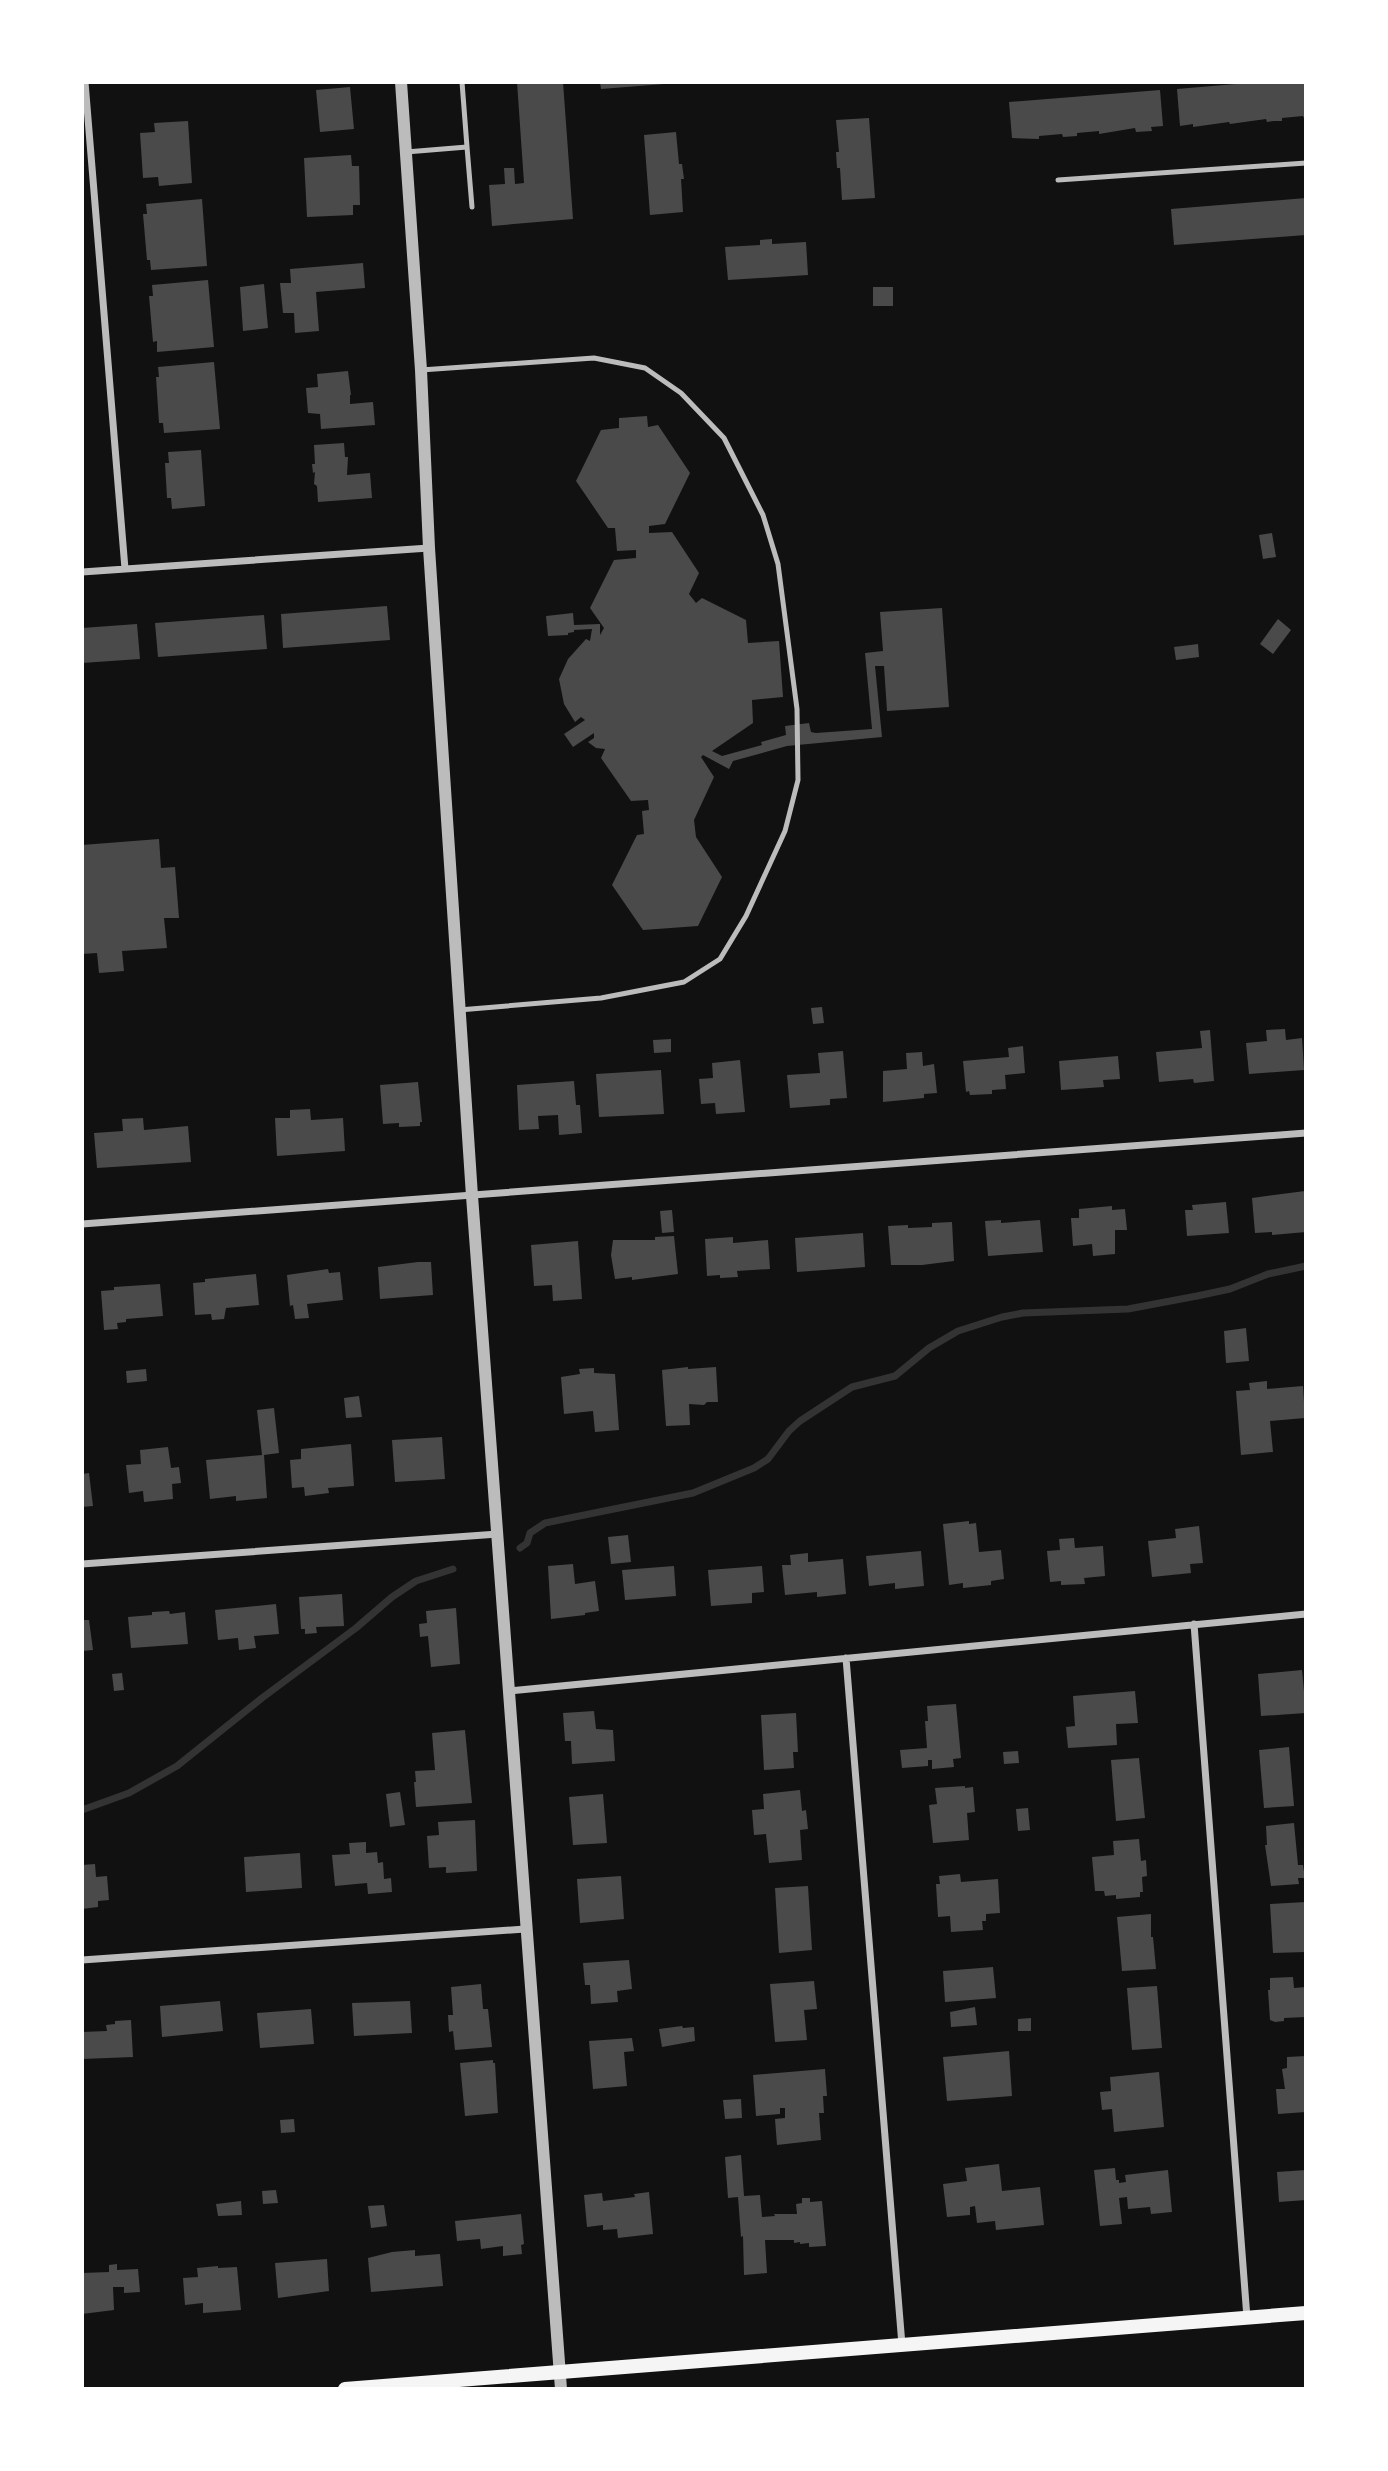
<svg xmlns="http://www.w3.org/2000/svg" width="1388" height="2471" font-family="'Fira Sans',sans-serif">
<rect width="100%" height="100%" fill="#111"/>
<g fill="none" stroke-linecap="round" stroke-linejoin="round">
<!-- stream -->
<path stroke="#333" stroke-width="7" d="M520,1548L527,1543L530,1533L545,1523L693,1493L754,1468L768,1459L789,1431L800,1421L852,1387L895,1376L929,1348L958,1331L1002,1317L1023,1313L1128,1309L1197,1296L1230,1289L1268,1274L1306,1266
M82,1810L129,1793L177,1766L262,1698L356,1628L392,1597L416,1581L453,1569"/>
</g>
<!-- building -->
<path fill="#4a4a4a" d="M517,82H563L573,219L492,226L489,185L505,184L504,168H514L515,184L524,183Z
M600,82H664V84L601,89Z
M1259,82H1306V123L1303,116L1282,118V121H1274L1267,122L1266,119L1230,124L1229,122L1193,127V124L1180,126L1177,89Z
M350,87L354,129L320,132L316,90Z
M1160,90L1163,126L1151,127L1152,131L1136,132L1135,128L1099,134V131L1077,133V136L1063,137L1062,134L1039,136V139L1012,138L1009,102Z
M869,118L875,198L842,200L840,168H837L836,152H839L836,120Z
M188,121L192,183L159,186L158,177L143,178L140,133L155,132L154,123Z
M676,132L679,164H682L684,179H681L683,212L650,215L644,135Z
M351,155L352,166H359L360,205H353V215L307,217L304,158Z
M1306,198V235L1174,245L1171,209Z
M202,199L207,266L151,270L150,260H147L143,214H147L146,204Z
M772,239V244L806,242L808,275L728,280L725,247L760,245V240Z
M363,263L365,288L316,292L319,331L295,333L294,313H283L280,283H291L290,269Z
M208,280L214,347L157,352V341L153,342L149,296H153L152,285Z
M264,284L268,328L243,331L240,287Z
M873,287H893V306H873Z
M214,362L220,429L164,433L163,423H159L156,377H159L158,367Z
M348,371L351,395H350V404L373,402L375,425L321,429L320,414L308,413L306,388L318,387L317,374Z
M647,416L648,427L658,425L690,473L665,524L649,526V533L672,532L699,573L689,594L696,603L702,598L746,620L748,643L779,641L783,697L752,700L753,723L712,751L722,756L762,745L761,742L786,735L785,726L809,723L811,732L816,733L872,729L865,653L883,651L880,612L942,608L949,707L887,711L884,666H875L882,737L787,746L733,761L729,769L703,755L701,757L714,777L694,820L696,837L722,877L698,926L643,930L612,885L637,835L644,834L642,811L649,810L648,800L631,801L601,758L605,749L596,748L588,742L594,738V733L573,747L564,734L585,720L581,717L575,722L564,704L559,679L568,659L586,639L590,641L592,629L574,630V632L568,633V635L548,636L546,616L573,613L574,625L600,624V635L604,628L590,608L614,560L636,558V550L617,551L615,528H608L576,481L601,430L619,428V418Z
M344,443L345,457H348L347,475L370,473L372,498L318,502L317,486L314,484L315,472L313,473L312,464H315L314,445Z
M201,450L205,506L172,509L171,498H167L165,463H169L168,452Z
M1272,533L1276,557L1263,559L1259,535Z
M387,606L390,640L283,648L281,614Z
M264,615L267,649L158,657L155,623Z
M1278,619L1291,630L1273,654L1260,644Z
M137,624L140,659L82,663V628Z
M1198,644L1199,657L1176,660L1174,647Z
M159,839L161,868L175,867L179,918H164L167,948L122,951L124,971L99,973L97,953L82,954V845Z
M822,1007L824,1023L813,1024L811,1008Z
M1285,1029L1286,1040L1302,1038L1304,1070L1249,1074L1246,1043L1267,1041L1266,1030Z
M1210,1030L1214,1081L1194,1083L1193,1079L1159,1082L1156,1052L1202,1048L1200,1031Z
M671,1039V1052L654,1053L653,1040Z
M1023,1046L1025,1073L1005,1075L1006,1089L992,1090V1094L970,1095L969,1091L966,1092L963,1061L1009,1057L1008,1048Z
M843,1051L847,1098L830,1099V1105L790,1108L787,1075L820,1073L818,1053Z
M922,1052L923,1066L934,1064L937,1093L924,1094V1098L883,1102V1071L907,1069L906,1053Z
M1118,1056L1120,1079L1103,1080L1104,1087L1061,1090L1059,1061Z
M740,1060L745,1112L716,1114L715,1103L701,1104L699,1079L713,1078L712,1063Z
M661,1070L664,1114L599,1117L596,1074Z
M574,1081L576,1105H580L582,1133L559,1135L558,1115L538,1116L539,1129L519,1130L517,1085Z
M418,1082L422,1122H420V1126L399,1127V1123L383,1124L380,1085Z
M310,1109L311,1120L343,1118L345,1151L277,1156L275,1118H290V1110Z
M143,1118L144,1130L188,1126L191,1162L97,1168L94,1133L123,1131L122,1119Z
M1305,1191L1306,1232L1272,1235V1232L1255,1233L1252,1198Z
M1226,1202L1229,1233L1187,1236L1185,1210H1193L1192,1205Z
M1112,1206V1210L1125,1209L1127,1230H1115V1254L1093,1256L1092,1244L1073,1246L1071,1218H1079V1209Z
M672,1210L674,1232L662,1233L660,1211Z
M1001,1220V1223L1040,1220L1043,1252L988,1256L985,1221Z
M952,1222L954,1261L922,1265H891L888,1226L908,1225V1228L932,1227V1223Z
M863,1233L865,1267L797,1272L795,1238Z
M674,1236L678,1274L632,1280V1277L615,1279L611,1255L613,1240H655V1237Z
M733,1237V1243L768,1240L770,1269L737,1271L738,1277L720,1278V1275L707,1276L705,1239Z
M578,1241L582,1299L553,1301L552,1285L534,1286L531,1245Z
M418,1262H431L433,1295L380,1299L378,1267Z
M328,1269L329,1273L340,1272L343,1300L307,1304L309,1318L295,1319L293,1305L290,1306L287,1275Z
M256,1274L259,1305L226,1308L224,1319L212,1320L211,1314L195,1315L193,1283L205,1282V1279Z
M160,1284L163,1316L126,1319V1322L117,1323L118,1329L104,1330L101,1291L114,1290V1287Z
M1246,1328L1249,1361L1226,1363L1224,1331Z
M688,1367V1369L716,1367L718,1402H707L704,1405L689,1404L690,1425L666,1426L662,1370Z
M594,1368V1373L615,1374L619,1430L595,1432L593,1411L564,1414L561,1377L580,1374L579,1369Z
M146,1369L147,1381L127,1383L126,1371Z
M1267,1381V1389L1303,1386L1305,1418L1270,1421L1273,1452L1241,1455L1236,1391L1250,1390L1249,1383Z
M359,1396L362,1417L346,1418L344,1398Z
M274,1408L279,1453L264,1455L267,1498L236,1501V1496L210,1499L206,1460L262,1455L257,1410Z
M442,1437L445,1479L395,1482L392,1440Z
M351,1444L354,1486L328,1488L329,1493L305,1496L304,1487L292,1488L290,1460L301,1459V1449Z
M168,1447L171,1468L179,1467L181,1483L172,1484L173,1499L144,1502L143,1491L129,1493L126,1465L141,1464L140,1450Z
M89,1473L93,1506L82,1507V1474Z
M969,1521V1524L976,1523L979,1552L1001,1550L1004,1579L991,1581V1585L963,1588V1583L949,1585L943,1524Z
M1199,1526L1203,1563L1190,1564L1191,1573L1152,1577L1148,1541L1176,1538L1175,1529Z
M628,1535L631,1562L611,1564L608,1537Z
M1074,1538L1075,1548L1103,1546L1105,1576L1084,1578L1085,1584L1061,1585V1581L1050,1582L1047,1551L1060,1550L1059,1539Z
M921,1551L924,1586L895,1589V1583L869,1586L866,1556Z
M808,1553V1562L843,1559L846,1594L817,1597V1592L785,1595L782,1565H791L790,1555Z
M573,1564L575,1584L595,1581L599,1611L585,1613V1615L551,1619L548,1566Z
M674,1566L676,1596L625,1600L622,1570Z
M762,1566L764,1592L752,1593V1603L711,1606L708,1570Z
M342,1594L344,1626L316,1627L317,1633L305,1634V1629H301L299,1597Z
M276,1604L279,1634L254,1636L256,1648L239,1650L238,1638L218,1640L215,1610Z
M456,1608L460,1664L431,1667L428,1636L420,1637L419,1624L427,1623L426,1611Z
M169,1611L170,1614L185,1612L188,1644L131,1648L128,1617L152,1615V1612Z
M82,1620H89L93,1650L82,1651Z
M1302,1670L1306,1713L1261,1716L1258,1674Z
M122,1673L124,1690L114,1691L112,1674Z
M1135,1691L1138,1723L1116,1724L1117,1745L1068,1748L1066,1727L1075,1726L1073,1696Z
M956,1704L961,1758L953,1759L954,1767L932,1769V1760H928V1766L902,1768L900,1750L927,1748L925,1721H928L927,1706Z
M594,1711L596,1729L613,1730L615,1761L572,1764L571,1741H565L563,1713Z
M796,1713L798,1752H793L794,1768L764,1770L761,1715Z
M465,1730L472,1803L416,1807L414,1782H416L415,1771L435,1770L432,1733Z
M1289,1747L1294,1806L1264,1808L1259,1750Z
M1018,1751L1019,1763L1004,1764L1003,1752Z
M1139,1758L1145,1818L1116,1821L1111,1760Z
M965,1786V1788L973,1787L975,1812L967,1813L969,1840L933,1843L929,1805L937,1804L935,1788Z
M800,1790L802,1811L806,1810L808,1829L800,1830L802,1860L769,1863L766,1834L754,1835L752,1810L764,1809L763,1794Z
M400,1792L405,1825L390,1827L386,1794Z
M603,1794L607,1843L573,1845L569,1797Z
M1028,1808L1030,1830L1018,1831L1016,1809Z
M475,1820L477,1871L446,1873V1867L429,1868L427,1836L439,1835L438,1822Z
M1294,1823L1298,1865H1303L1305,1878H1298L1299,1884L1271,1886L1265,1845H1267L1266,1826Z
M1139,1839L1141,1861L1146,1860L1147,1876L1142,1877L1143,1892H1140V1897L1116,1899V1895L1105,1896L1104,1891H1095L1092,1857L1114,1855L1113,1841Z
M366,1842V1853L377,1852L378,1863L383,1862L384,1879L391,1878L392,1892L368,1894L367,1883L335,1886L332,1855L350,1854L349,1843Z
M300,1853L302,1888L246,1892L244,1857Z
M95,1864L96,1877L107,1876L109,1900L98,1901V1907L82,1909V1865Z
M960,1874L961,1882L998,1879L1000,1913L986,1914V1921H982L983,1930L951,1932L950,1916L938,1917L936,1884H940L939,1876Z
M621,1876L624,1919L580,1923L577,1879Z
M808,1886L812,1950L779,1953L775,1888Z
M1306,1902V1952L1273,1953L1270,1904Z
M1151,1914V1937H1153L1156,1969L1122,1971L1117,1917Z
M629,1960L632,1989L617,1991L618,2002L591,2004L590,1985H585L583,1963Z
M993,1967L996,1998L945,2002L943,1971Z
M1293,1977L1294,1988L1306,1987V2017L1284,2018V2021L1275,2022L1270,2020L1268,1990H1270V1978Z
M814,1981L817,2009L804,2010L807,2040L775,2042L770,1984Z
M481,1984L483,2009H488L492,2047L455,2050L453,2031L449,2032L448,2015H453L451,1987Z
M1157,1986L1162,2048L1132,2050L1127,1988Z
M220,2001L223,2031L162,2037L160,2006Z
M410,2001L412,2033L354,2036L352,2003Z
M975,2007L977,2025L951,2027L950,2012Z
M311,2009L314,2044L260,2048L257,2013Z
M1031,2018V2031H1018V2019Z
M131,2020L133,2057L82,2059V2032L107,2031L106,2025L115,2024V2021Z
M682,2026L683,2028L694,2027L695,2041L662,2047L659,2029Z
M632,2038L634,2051L624,2052L627,2086L593,2089L589,2041Z
M1009,2051L1012,2096L947,2101L943,2057Z
M1306,2056V2112L1278,2114L1276,2089H1285L1282,2069L1287,2068V2057Z
M493,2060V2063H495L498,2113L465,2116L460,2063Z
M825,2069L827,2096H823L824,2113H819L821,2140L777,2145L775,2119L785,2118V2108H780V2114L756,2116L753,2075Z
M1159,2072L1164,2127L1114,2132L1112,2109L1102,2110L1100,2092L1111,2091L1110,2077Z
M741,2099L742,2118L725,2119L723,2100Z
M294,2119L295,2132L281,2133L280,2120Z
M741,2155L744,2196L760,2195L762,2217L775,2216L774,2214H797L796,2204L802,2203V2198H810V2202L822,2201L826,2246L809,2247V2243L800,2244V2242L794,2243V2240H765L767,2273L744,2275L743,2236L741,2237L738,2197L728,2198L725,2157Z
M999,2164L1002,2191L1040,2187L1044,2225L996,2230L995,2221L977,2223L975,2206L970,2207V2215L947,2217L943,2184L967,2181L965,2168Z
M1115,2168L1116,2180H1119V2183L1126,2182L1125,2175L1168,2170L1172,2212L1151,2214L1150,2207L1128,2209L1127,2197L1119,2198L1122,2224L1100,2226L1094,2170Z
M1306,2170V2200L1279,2202L1277,2172Z
M276,2190L278,2203L263,2204L262,2191Z
M649,2192L653,2234L618,2238L617,2229L603,2230V2225L587,2227L584,2195L602,2193L603,2201L635,2197L634,2194Z
M241,2201L242,2215L218,2216L216,2204Z
M384,2205L387,2226L371,2228L368,2206Z
M521,2214L524,2244L521,2245L522,2254L503,2256V2246L481,2249L480,2239L457,2241L455,2221Z
M415,2250V2256L440,2254L443,2286L371,2292L368,2258L392,2252Z
M327,2259L329,2291L278,2298L275,2263Z
M117,2264V2270L138,2269L140,2292L124,2293V2287H113L114,2310L82,2314V2273L109,2272V2265Z
M218,2266V2268L237,2267L241,2310L203,2313V2303L185,2305L183,2278L198,2277L197,2268Z"/>
<g fill="none" stroke-linecap="round" stroke-linejoin="round">
<!-- service -->
<path stroke="#bcbcbc" stroke-width="5" d="M462,82L467,147
M406,152L467,147L472,207
M1058,180L1306,163
M421,370L594,358L645,368L681,393L724,438L763,515L778,564L797,709L798,780L785,831L746,916L720,959L684,982L601,998L459,1010"/>
<!-- minor -->
<path stroke="#bcbcbc" stroke-width="7" d="M85,82L125,569
M82,572L429,548
M82,1224L1306,1133
M82,1564L498,1534
M1194,1624L1247,2318
M846,1658L902,2345
M509,1691L1306,1614
M82,1960L525,1929"/>
<!-- tertiary -->
<path stroke="#bcbcbc" stroke-width="12" d="M401,82L421,370L429,548L472,1196L561,2389"/>
<!-- secondary -->
<path stroke="#f5f5f5" stroke-width="14" d="M345,2389L1306,2313"/>
</g>
<!-- border -->
<rect width="1388" height="2471" fill="none" stroke="#ffffff" stroke-width="168"/>
</svg>
